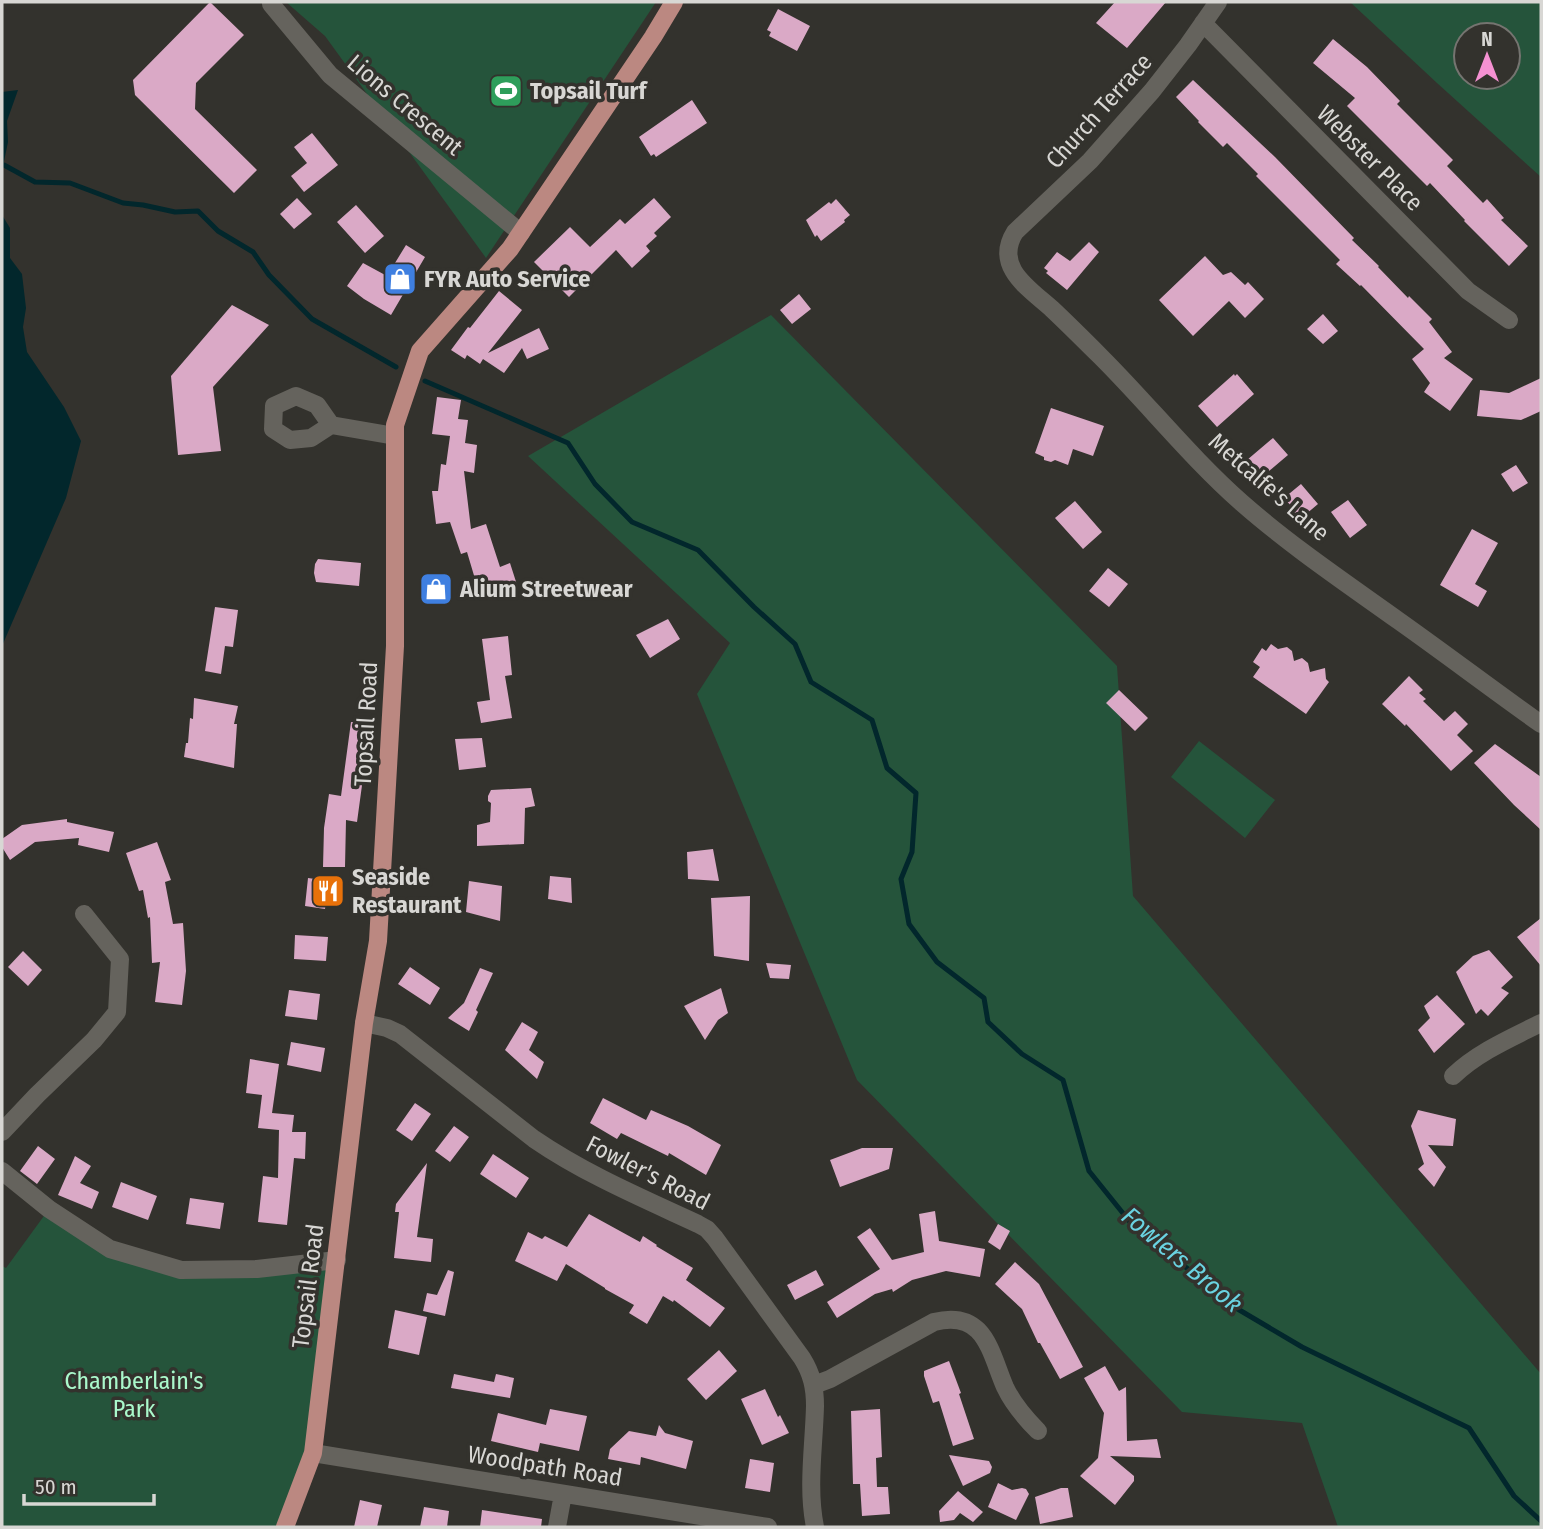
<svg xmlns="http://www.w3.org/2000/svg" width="1543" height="1529" font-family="'Fira Sans Condensed',sans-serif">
<rect width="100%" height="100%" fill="#33322d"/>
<!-- green -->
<path fill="#25543b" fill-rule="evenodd" d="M286,2H656L486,258L325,36Z
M1350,2H1541V177L1437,83ZM1508,35V77H1466V35Z
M771,315L1117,666L1133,896L1541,1374V1527H1338L1302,1423L1182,1412L857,1080L697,694L730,643L528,456Z
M1199,741L1275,800L1245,838L1171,777Z
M49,1209L110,1249L181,1270L337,1260L313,1453L285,1527H2V1266L6,1268Z"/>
<!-- water -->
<path fill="#02272c" d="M18,90L7,121L8,142L2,171V92Z
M2,215L10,228V258L22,274L26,308L23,327L27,352L64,407L81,441L66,498L2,646Z"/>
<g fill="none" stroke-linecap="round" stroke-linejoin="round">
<!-- stream -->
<path stroke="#02272c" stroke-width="5" d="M4,165L35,182L70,183L123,203L143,205L175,212L198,211L218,231L253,252L269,275L312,319L396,367
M425,381L568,443L595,484L632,522L698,550L754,607L795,644L811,682L872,720L887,768L916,793L912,852L901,879L909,924L937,962L984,998L988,1022L1022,1054L1063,1080L1089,1171L1130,1222L1236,1308L1302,1347L1469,1428L1514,1496L1541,1521"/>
</g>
<!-- building -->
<path fill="#daa9c6" d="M210,2L244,35L196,83L195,109L257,170L234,193L135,95L133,80Z
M1115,2H1166L1127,48L1096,23Z
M778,9L810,26L797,51L769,36L771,32L767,30Z
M1333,39L1367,67L1400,101L1397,104L1453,160L1447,166L1483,203L1487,199L1504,218L1501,220L1528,246L1509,266L1464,221L1465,220L1430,183L1427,186L1347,106L1355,98L1313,63Z
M1193,80L1275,157L1354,238L1352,240L1379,266L1378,267L1408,298L1409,296L1432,319L1429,322L1452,352L1444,358L1473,379L1450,411L1424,392L1430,383L1412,359L1424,349L1361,285L1360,286L1336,264L1340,260L1256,176L1258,174L1227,143L1223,147L1198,122L1199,121L1176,97Z
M692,100L707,123L656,157L654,154L651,156L639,137Z
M312,133L338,165L304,192L291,176L307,163L294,147Z
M297,198L312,214L294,229L280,214Z
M654,198L671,217L654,233L657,236L646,246L650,251L632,268L616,250L569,297L534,262L570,227L590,247L620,219L625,224Z
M836,199L850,215L844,220L845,222L821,241L817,235L815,237L806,220L829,202L831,204Z
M356,205L384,236L365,253L337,222Z
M1089,242L1099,252L1067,290L1046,273L1048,271L1044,268L1057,252L1070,261Z
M406,245L425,257L391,315L364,299L347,286L363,263L387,276Z
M1205,256L1223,275L1231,272L1245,285L1248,282L1264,299L1245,318L1229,301L1193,336L1159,300Z
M499,291L522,310L488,353L539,328L549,349L527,359L522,348L504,373L483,359L480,364L467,355L465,359L451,350L468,327L470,328Z
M799,294L811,309L792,324L780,310Z
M232,305L269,325L213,387L221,451L178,455L171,376Z
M1323,314L1338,331L1323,344L1307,329Z
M1234,374L1235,376L1237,374L1254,394L1217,427L1198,406Z
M1541,378V411L1521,420L1477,416L1480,390L1509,393Z
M437,397L461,400L458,419L468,420L465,443L477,445L474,473L464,471L471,529L486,524L500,567L510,563L518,588L481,599L467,552L461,554L450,522L436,524L432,491H438L441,464L446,465L450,436L432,434Z
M1051,408L1104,426L1093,456L1073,449L1068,465L1055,460L1051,462L1044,460V457L1035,453Z
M1273,438L1288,455L1262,477L1247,460Z
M1516,465L1528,483L1513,492L1501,474Z
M1301,484L1318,504L1299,520L1290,510L1293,508L1284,498Z
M1348,500L1367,525L1350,538L1331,512Z
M1075,501L1102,532L1083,549L1055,518Z
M1472,529L1498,543L1475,584L1487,591L1478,607L1440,585Z
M318,559L361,563L359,586L316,582L314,573L315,564Z
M1108,568L1128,584L1109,607L1089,591Z
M444,577V603H423L422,578Z
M215,607L238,610L233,647L225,646L221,674L205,671Z
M668,619L680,639L650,658L636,635Z
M508,636L512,675L505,676L512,718L481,723L477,702L490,700L482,639Z
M1271,644L1278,649L1287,647L1292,651L1294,661L1302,658L1308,663L1310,672L1325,668L1326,679L1329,682L1306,714L1253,677L1260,667L1253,662L1262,648L1266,651Z
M1409,676L1423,690L1419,693L1426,699L1423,701L1444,721L1455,711L1468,724L1457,735L1473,751L1451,771L1406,724L1405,726L1382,704Z
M1119,690L1148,718L1135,731L1106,703Z
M194,698L238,706L234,724H237L234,768L184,757L186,743H188L190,718L193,719Z
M351,722L371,725L367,753H369L365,778H363L357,822L346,820L345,867H323L324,828L329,794L341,796Z
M482,738L486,767L459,770L455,739Z
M1495,744L1541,777V830L1514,805L1474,763Z
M531,788L535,806L525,808L524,844L477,846V825L490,822L491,803L488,801V796L491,790Z
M67,819V822L114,832L109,852L78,845L79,838L35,842L10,860L2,847V839L22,825Z
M157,842L171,880L165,882L173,924L183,923L186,971L182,1005L155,1002L160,962L152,963L150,917L148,918L143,890L139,891L126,853Z
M713,849L719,881L688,879L687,852Z
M550,876L571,878L572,903L548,899Z
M308,878L329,881L325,909L305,906Z
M469,881L502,886L500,921L466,912Z
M750,896L749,961L714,956L711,898Z
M1541,918V966L1517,937Z
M295,935L328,937L326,961L294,959Z
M1489,950L1513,977L1501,988L1509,993L1488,1016L1481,1009L1476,1014L1456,972L1473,956Z
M23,951L42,970L28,986L8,967Z
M766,963L791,965L789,979L770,978Z
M410,967L440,988L430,1005L398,984Z
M480,968L493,973L476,1010L478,1012L469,1031L448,1018L464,1003Z
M721,988L728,1013L718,1020L705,1040L684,1006Z
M289,990L320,994L317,1020L285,1016Z
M1437,995L1465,1024L1434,1053L1418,1030L1430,1018L1424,1006Z
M522,1022L538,1032L529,1050L544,1062L537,1079L505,1050Z
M291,1042L325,1048L321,1072L287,1065Z
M250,1059L279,1064L272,1113L294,1115L292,1132H306L305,1159L294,1158L287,1225L258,1222L263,1176L278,1178L279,1130L258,1128L262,1095L246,1093Z
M603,1098L646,1120L651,1110L688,1126L721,1145L706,1175L669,1153L668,1156L621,1133L617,1139L590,1123Z
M415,1103L431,1114L412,1141L396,1130Z
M1418,1110L1456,1119L1453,1146L1428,1145L1446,1167L1434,1187L1418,1169L1424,1164L1411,1126Z
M454,1126L469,1137L450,1162L435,1151Z
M38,1146L55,1159L37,1184L20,1171Z
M862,1148H893L889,1169L840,1187L830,1160Z
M493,1154L529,1178L516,1198L480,1174Z
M75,1156L91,1166L80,1183L99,1192L92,1209L58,1195Z
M427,1163L417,1237L433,1239L431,1262L394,1258L399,1212H395L396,1204Z
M121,1182L157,1196L148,1220L112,1207Z
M190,1198L224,1203L220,1229L186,1224Z
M935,1211L939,1241L985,1249L980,1277L946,1271L912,1280L893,1292L892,1289L875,1294L837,1318L827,1302L880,1269L857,1237L870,1228L892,1260L924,1252L919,1214Z
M589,1214L640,1242L643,1236L657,1245L656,1246L693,1268L686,1280L725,1308L710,1327L674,1300L673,1302L663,1296L647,1324L629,1313L634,1305L605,1289V1288L566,1264L557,1281L515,1261L528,1232L542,1239L545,1236L567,1247Z
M998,1224L1010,1231L1000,1250L988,1242Z
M1015,1262L1039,1284L1083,1367L1060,1379L1040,1343H1038L1022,1309L995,1284Z
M448,1270L454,1272L445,1316L423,1311L427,1293L437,1295Z
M816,1270L824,1285L795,1300L787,1285Z
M395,1310L427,1317L419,1355L388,1348Z
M719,1350L737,1371L706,1400L687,1379Z
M949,1361L961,1393L959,1394L974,1439L953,1446L939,1401L933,1403L924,1376V1371Z
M1105,1366L1119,1391L1126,1387L1127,1441L1157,1439L1161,1458L1110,1456L1134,1476V1481L1115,1505L1080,1476L1098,1458L1104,1413L1084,1378Z
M454,1374L494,1382L496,1374L514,1378L510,1398L451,1388Z
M765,1389L778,1417L780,1415L789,1433L762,1445L741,1399Z
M550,1409L587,1416L579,1451L540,1443L538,1452L491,1441L498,1413L546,1425Z
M880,1409L882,1457L876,1458L877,1487H888L890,1514L862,1516L860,1484H853L851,1411Z
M659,1425L665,1433L693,1441L686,1469L641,1457L640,1465L608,1459L610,1449L629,1431L656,1436Z
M949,1455L989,1461L992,1467L990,1473L963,1486Z
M750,1459L774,1463L770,1492L745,1488Z
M998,1483L1012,1490L1022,1488L1026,1489L1029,1494L1016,1520L988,1507Z
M1061,1488H1068L1073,1517L1040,1524L1035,1497Z
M958,1491L983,1512L973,1522L960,1513L954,1520L940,1522L939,1511Z
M360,1500L382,1505L377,1527H354Z
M424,1507L449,1511L447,1527H420Z
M482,1510L542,1519L541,1527H480Z"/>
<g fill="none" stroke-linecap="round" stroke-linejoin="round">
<!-- minor -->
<path stroke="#65635d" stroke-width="18" d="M273,2L271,4L330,75L521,233
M1218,2L1188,45L1152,91L1090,161L1015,232C993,267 1030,289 1052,309C1069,325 1085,341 1101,357C1149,405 1191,458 1242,503C1291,546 1346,583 1399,621C1447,655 1493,690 1541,724
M1203,23L1468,291L1509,320
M331,425L317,405L296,396L274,406L273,429L290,440L311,438L331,425L395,436
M364,1023L387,1028L400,1034L534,1139C585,1174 642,1198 698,1224L707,1229L715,1238L802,1358C812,1374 815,1388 815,1406C814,1446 807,1488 815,1527
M1453,1076C1478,1052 1511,1038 1541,1023
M2,1132L37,1095L94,1040L117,1012L120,959L84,914
M2,1171L49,1209L110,1249L181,1270L257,1269L337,1260
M814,1385L830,1379L934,1322C985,1309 990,1352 1005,1387C1013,1404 1025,1418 1038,1431
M313,1453L768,1527
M557,1527L563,1494"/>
<!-- major -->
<path stroke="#bb8881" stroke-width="18" d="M285,1527L313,1453L364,1023L378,941L395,646V425L420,351L510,249L653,37L674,2"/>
</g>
<!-- icons -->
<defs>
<symbol id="stadium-square" viewBox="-11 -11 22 22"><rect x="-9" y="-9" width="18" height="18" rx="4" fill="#2e9e5b" stroke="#33322d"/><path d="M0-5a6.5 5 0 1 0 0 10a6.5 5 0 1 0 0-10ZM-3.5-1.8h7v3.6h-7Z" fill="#fff"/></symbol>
<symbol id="shop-square" viewBox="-11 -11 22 22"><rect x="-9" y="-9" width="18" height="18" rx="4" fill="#3f7fe0" stroke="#33322d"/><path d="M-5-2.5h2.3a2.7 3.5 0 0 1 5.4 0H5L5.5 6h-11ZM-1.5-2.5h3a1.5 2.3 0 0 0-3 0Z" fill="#fff"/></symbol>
<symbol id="restaurant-square" viewBox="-11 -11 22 22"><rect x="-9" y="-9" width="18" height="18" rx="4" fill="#e8710a" stroke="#33322d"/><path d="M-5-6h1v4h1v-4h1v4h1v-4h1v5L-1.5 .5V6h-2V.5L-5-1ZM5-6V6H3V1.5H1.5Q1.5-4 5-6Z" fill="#fff"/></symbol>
</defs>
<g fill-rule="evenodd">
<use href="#stadium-square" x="487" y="72" width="38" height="38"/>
<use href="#shop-square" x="381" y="260" width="38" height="38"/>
<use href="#shop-square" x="417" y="570" width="38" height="38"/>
<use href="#restaurant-square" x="309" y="872" width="38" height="38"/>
</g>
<g text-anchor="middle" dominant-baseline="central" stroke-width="7" stroke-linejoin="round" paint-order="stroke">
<!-- poi labels -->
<g font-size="24" font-weight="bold" fill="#d8d7d4" stroke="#33322d" text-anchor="start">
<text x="530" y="91">Topsail Turf</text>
<text x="424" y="279">FYR Auto Service</text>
<text x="460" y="589">Alium Streetwear</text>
<text x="352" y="877">Seaside<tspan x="352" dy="28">Restaurant</tspan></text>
</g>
<!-- street labels -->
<g font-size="24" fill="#d8d7d4" stroke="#33322d">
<text transform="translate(405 105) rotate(40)">Lions Crescent</text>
<text transform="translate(1099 111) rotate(-48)">Church Terrace</text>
<text transform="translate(1370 158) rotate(45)">Webster Place</text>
<text transform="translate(1269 487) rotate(41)">Metcalfe's Lane</text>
<text transform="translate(366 724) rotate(-87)">Topsail Road</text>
<text transform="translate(648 1173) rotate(27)">Fowler's Road</text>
<text transform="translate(308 1286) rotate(-83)">Topsail Road</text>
<text transform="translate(545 1466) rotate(9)">Woodpath Road</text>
</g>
<!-- park labels -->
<g font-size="24" fill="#aaf8cb" stroke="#33322d">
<text x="134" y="1381">Chamberlain's<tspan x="134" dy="28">Park</tspan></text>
</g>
<!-- water labels -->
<g font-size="26" font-style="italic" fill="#6ad3e1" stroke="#33322d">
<text transform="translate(1182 1260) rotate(40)">Fowlers Brook</text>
</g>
</g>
<!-- border -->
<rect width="1543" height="1529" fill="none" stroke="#d8d7d4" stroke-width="7"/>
<!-- north arrow -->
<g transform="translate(1487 56)"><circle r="33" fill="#33322d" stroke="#757470" stroke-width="2"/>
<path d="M0-5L12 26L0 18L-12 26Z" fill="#f591d2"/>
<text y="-10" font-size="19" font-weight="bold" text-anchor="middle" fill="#d8d7d4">N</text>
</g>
<!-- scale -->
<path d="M24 1494v10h130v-10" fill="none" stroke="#d8d7d4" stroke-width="3.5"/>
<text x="35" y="1494" font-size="21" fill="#d8d7d4" stroke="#33322d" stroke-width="5" paint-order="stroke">50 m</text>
</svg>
